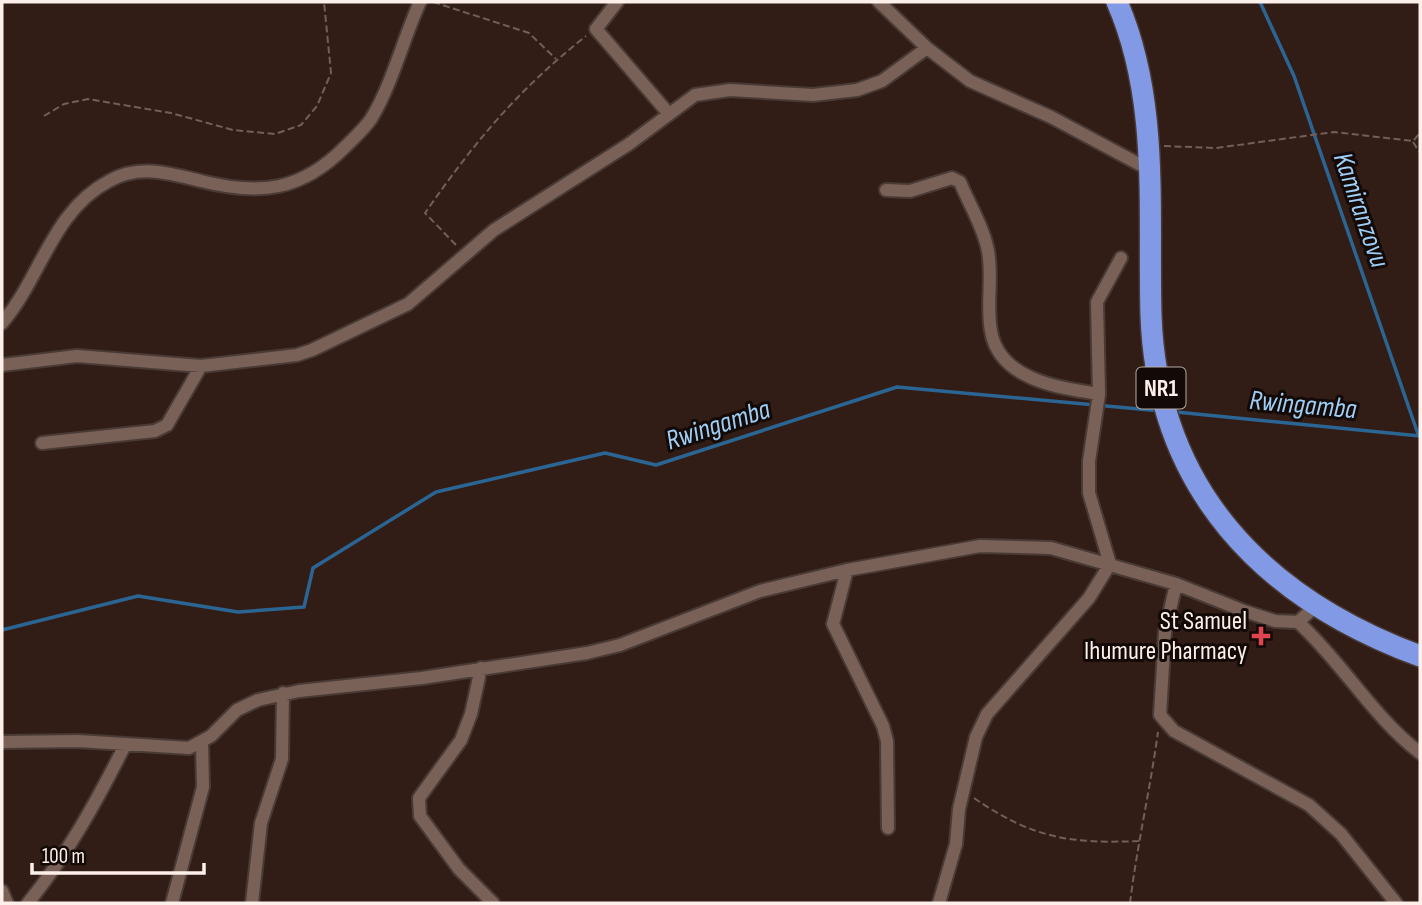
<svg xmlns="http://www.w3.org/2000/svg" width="1422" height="905" font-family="'Sofia Sans Condensed',sans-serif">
<rect width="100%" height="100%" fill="#311d16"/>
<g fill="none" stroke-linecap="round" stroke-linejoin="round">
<!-- stream -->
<path stroke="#2b6594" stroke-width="3.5" d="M1260,2L1294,76L1418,434
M1176,412L1420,436
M2,630L138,596L238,612L304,607L313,568L436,492L605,453L656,465L897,387L1161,411"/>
<defs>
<path id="street" d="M617,2L596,29L669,114
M879,2L927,48L970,81L1051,117L1150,170
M886,190L910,191L952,178L960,182C969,204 984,228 988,251C993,278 986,305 991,331C999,380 1060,388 1099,394
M2,323C41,278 52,211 109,181C139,164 169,173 201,181C260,196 302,191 346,146C354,138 364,129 371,119C392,85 403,39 420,2
M2,365L77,356L201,366L297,355L312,350L408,304L494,230L629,144L695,95L730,90L813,95L857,90L882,81L927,48
M42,443L155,431L167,425L201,366
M847,570L833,624L883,726L887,741L888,828
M1176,584L1165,632L1160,715L1174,731L1309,805L1341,834L1396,903
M1298,622C1342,662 1372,716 1420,753
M481,668L471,714L461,740L419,798L420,816L459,869L493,903
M2,742L78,741L189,748L211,736L237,710L258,700L299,691L422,678L587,653L620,645L760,591L847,570L980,546L1051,548L1176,584L1244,611L1275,621L1298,622L1316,606
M2,891L7,903
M28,903C67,855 97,801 125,745
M172,903L203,787L202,743
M252,903L261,823L282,759L283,693
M939,903L956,844L959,809L976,737L987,714L1089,598L1110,564L1089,493V461L1099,394L1097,302L1121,258"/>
<path id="highway" d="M1117,2C1160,100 1148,211 1151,315C1157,489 1263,598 1420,656"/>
</defs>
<!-- street casing -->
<use href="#street" stroke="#4a3a35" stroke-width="16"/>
<!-- highway casing -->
<use href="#highway" stroke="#4a3a35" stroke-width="24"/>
<!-- path -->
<path stroke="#715f58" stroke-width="2" stroke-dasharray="7 3.5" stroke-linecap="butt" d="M433,2L529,33L556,59
M44,116L64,104L88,99L171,113L233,130L275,134L301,125L317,106L331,73L324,2
M1414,140L1420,133
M1413,142L1420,153
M1164,146L1216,148L1334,132L1413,141
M456,245L425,213C476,140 517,91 586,36
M974,798C1032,838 1070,844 1139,841
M1130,903C1137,846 1150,790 1158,732"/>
<!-- street -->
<use href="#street" stroke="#796158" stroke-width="12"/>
<!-- highway -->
<use href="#highway" stroke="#829ae5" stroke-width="21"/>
</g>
<!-- markers -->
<path fill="#e0444e" stroke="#130a07" stroke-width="2.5" d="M1257.5 625.5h7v7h7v7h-7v7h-7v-7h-7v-7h7z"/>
<g text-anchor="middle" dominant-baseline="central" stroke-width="6" stroke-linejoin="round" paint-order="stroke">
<!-- shield labels -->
<rect fill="#130a07" stroke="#b7aaa5" stroke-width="2" x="1136.5" y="367.5" width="49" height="41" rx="5"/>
<g font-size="24" font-weight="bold" fill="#fdefe9">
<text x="1161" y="388">NR1</text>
</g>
<!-- poi labels -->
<g font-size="26" fill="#fdefe9" stroke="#130a07" text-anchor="end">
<text x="1247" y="621">St Samuel<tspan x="1247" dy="30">Ihumure Pharmacy</tspan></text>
</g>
<!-- water labels -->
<g font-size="28" font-style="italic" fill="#9ecdf6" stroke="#130a07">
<text transform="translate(1361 210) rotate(71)">Kamiranzovu</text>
<text transform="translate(1303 405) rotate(5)">Rwingamba</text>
<text transform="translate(718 425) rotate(-18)">Rwingamba</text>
</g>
</g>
<!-- border -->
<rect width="1422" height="905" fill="none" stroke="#fdefe9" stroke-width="7"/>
<!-- scale -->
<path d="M32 863v10h172v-10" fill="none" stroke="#fdefe9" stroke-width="3.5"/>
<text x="42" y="863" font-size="21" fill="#fdefe9" stroke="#130a07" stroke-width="5" paint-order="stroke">100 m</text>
</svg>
